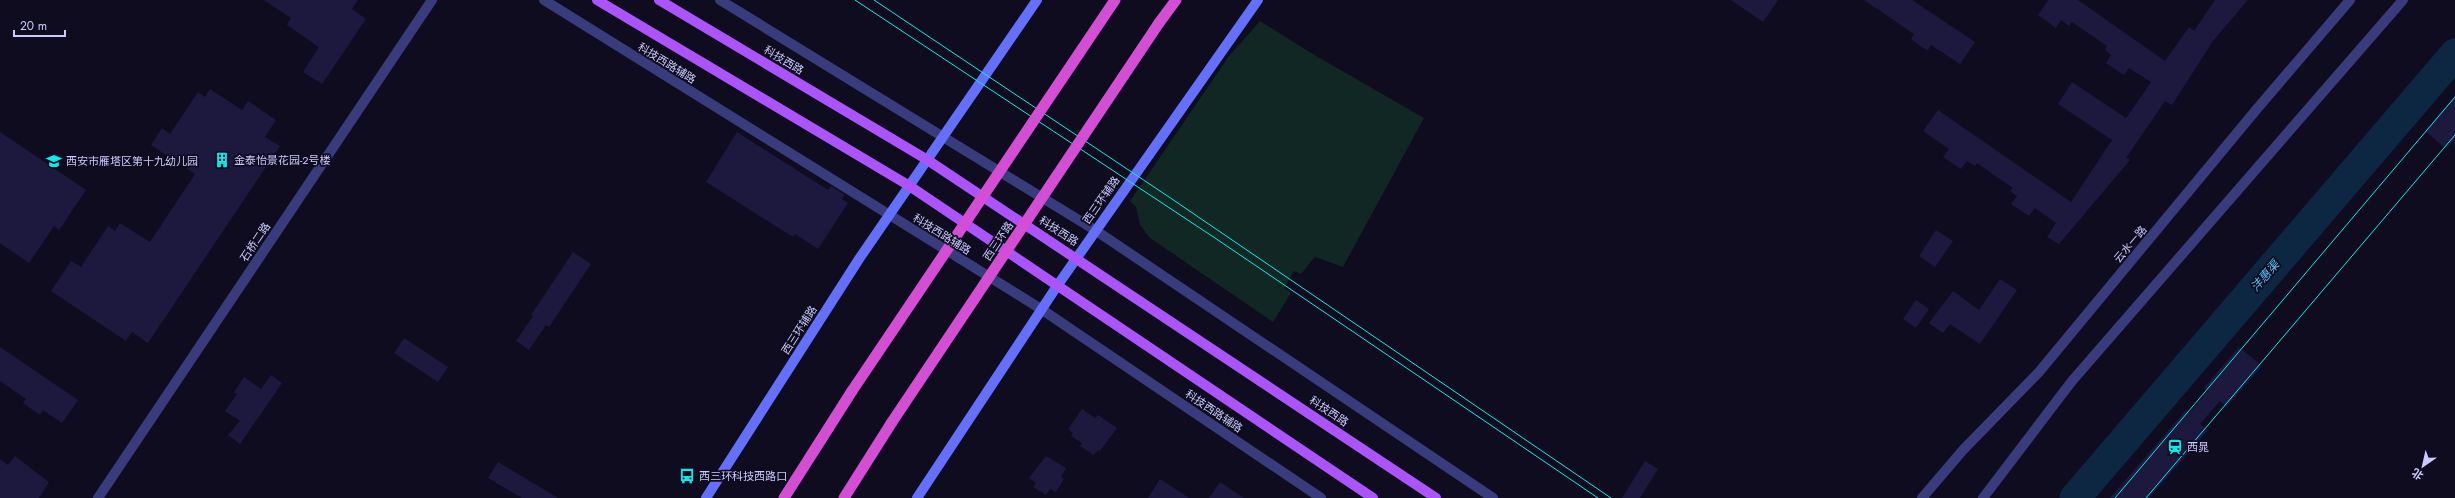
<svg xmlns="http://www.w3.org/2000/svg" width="2455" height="498" font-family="Jost,'Noto Sans SC',sans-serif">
<rect width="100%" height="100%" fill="#0e0c1e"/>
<!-- green -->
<path fill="#102724" d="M1260,21L1311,53L1424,118L1343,267L1315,257L1301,274L1294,271L1284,288L1291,293L1273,322L1150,238L1140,225L1136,207L1130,201L1229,56Z"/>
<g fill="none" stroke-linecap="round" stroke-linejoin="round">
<!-- river -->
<path stroke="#0d2641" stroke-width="31" d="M2075,498L2455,54"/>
</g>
<!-- building -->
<path fill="#1d193e" d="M264,0H358L352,9L366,19L322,84L303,72L319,47L287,25L291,18Z
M1731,0H1778L1763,22Z
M1864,0H1912L1975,42L1960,64L1931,45L1928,50L1923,48L1911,39L1914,34Z
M2048,0H2078L2165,61L2189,27L2194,31L2215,0H2248L2213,41L2172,105L2165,101L2126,158L2130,160L2059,244L2047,237L2056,223L2035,208L2029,216L2011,204L2017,196L2010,191L2013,188L1977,163L1975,166L1967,161L1961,169L1943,157L1949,149L1923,131L1938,110L2071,202L2112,140L2058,104L2072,82L2126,118L2151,82L2129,68L2124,75L2106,63L2111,55L2105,50L2107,46L2072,22L2069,26L2061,20L2056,28L2038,15Z
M210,89L242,110L248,101L276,120L265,137L280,146L148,343L132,332L126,341L51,291L71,261L81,267L108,226L115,231L120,223L150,242L195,174L151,145L162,128L170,134L198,92L205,97Z
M2455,95V139L2446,149L2425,131Z
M0,132L86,190L59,230L54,226L29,263L0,243Z
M737,132L828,190L831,186L845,195L842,199L848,203L818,249L795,234L793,237L706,182Z
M1936,230L1953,241L1935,267L1919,256Z
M573,252L591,264L549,327L546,325L529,350L516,341L533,316L531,315Z
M2000,279L2017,290L1980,344L1950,324L1943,333L1929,323L1953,291L1979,310Z
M1916,300L1929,309L1916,328L1903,319Z
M404,338L448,367L438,382L394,353Z
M0,347L78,400L62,423L43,410L40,415L23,403L26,399L0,381Z
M2239,347L2262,366L2226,407L2220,401L2200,424L2208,430L2149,498H2110L2186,410L2189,413L2208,391L2204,388Z
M271,375L282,383L240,444L228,435L240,421L225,411L237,394L234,392L244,377L261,389Z
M1082,409L1095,418L1098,415L1117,428L1100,451L1098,450L1094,455L1080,446L1082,443L1071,436L1073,433L1068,429Z
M15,456L49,482L39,498H0V459L8,465Z
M1046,456L1066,468L1061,477L1064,479L1056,492L1050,489L1046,495L1033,487L1036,483L1029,478Z
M1645,461L1658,469L1640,498H1622Z
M498,462L558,498H522L488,478Z
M1160,479L1189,498H1148Z
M1220,482L1244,498H1209Z"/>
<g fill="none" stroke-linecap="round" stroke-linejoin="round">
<!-- minor -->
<path stroke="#383c7c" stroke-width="10" d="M544,0L1041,309L1321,498
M720,0L1095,230L1493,498"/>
<!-- tertiary -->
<path stroke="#383c7c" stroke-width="10" d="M98,498L432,0
M1922,498L1963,450L2039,372L2256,110L2350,0
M1983,498L2072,381L2403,0"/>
<!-- secondary -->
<path stroke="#646ffb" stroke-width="10" d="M706,498L859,259L1037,0
M917,498L1057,286L1258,0"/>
<!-- primary -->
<path stroke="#ac54fb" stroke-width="10" d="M597,0L908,185L1373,498
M659,0L926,159L1436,498"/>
<!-- trunk -->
<path stroke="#d34ed5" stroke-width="11" d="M1159,23L1176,0
M784,498L852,391
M844,498L892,422"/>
<!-- tram -->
<path stroke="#06edee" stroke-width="1" d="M855,0L1218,240L1598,498
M874,0L1169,197L1611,498
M2115,498L2455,97
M2146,498L2455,135"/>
<!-- trunk-bridge -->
<path stroke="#d34ed5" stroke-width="11" d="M852,391L1115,0
M892,422L1159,23"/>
</g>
<!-- icons -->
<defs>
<symbol id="building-bare" viewBox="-9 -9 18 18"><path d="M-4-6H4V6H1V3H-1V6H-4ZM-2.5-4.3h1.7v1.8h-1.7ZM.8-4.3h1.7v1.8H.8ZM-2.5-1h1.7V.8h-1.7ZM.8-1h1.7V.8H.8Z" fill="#06edee" stroke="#0e0c1e" stroke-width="2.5" paint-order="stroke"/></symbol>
<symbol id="school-bare" viewBox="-9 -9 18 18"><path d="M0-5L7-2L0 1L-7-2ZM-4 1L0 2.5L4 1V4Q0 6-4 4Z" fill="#06edee" stroke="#0e0c1e" stroke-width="2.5" paint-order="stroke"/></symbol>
<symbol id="station-bare" viewBox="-9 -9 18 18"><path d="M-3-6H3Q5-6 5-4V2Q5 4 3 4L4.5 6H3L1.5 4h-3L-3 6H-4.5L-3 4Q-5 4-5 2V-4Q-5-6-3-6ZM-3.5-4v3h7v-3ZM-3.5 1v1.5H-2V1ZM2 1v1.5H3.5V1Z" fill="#06edee" stroke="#0e0c1e" stroke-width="2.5" paint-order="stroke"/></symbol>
<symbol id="bus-bare" viewBox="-9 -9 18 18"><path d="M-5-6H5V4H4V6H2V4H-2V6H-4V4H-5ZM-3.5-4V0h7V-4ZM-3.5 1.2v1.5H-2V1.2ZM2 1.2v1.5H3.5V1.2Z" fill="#06edee" stroke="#0e0c1e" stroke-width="2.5" paint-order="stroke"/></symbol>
</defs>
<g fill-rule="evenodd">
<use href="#building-bare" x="211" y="149" width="22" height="22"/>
<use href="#school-bare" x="43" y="150" width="22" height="22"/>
<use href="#station-bare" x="2164" y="436" width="22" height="22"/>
<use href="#bus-bare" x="676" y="465" width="22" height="22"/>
</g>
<g text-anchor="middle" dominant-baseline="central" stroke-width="3.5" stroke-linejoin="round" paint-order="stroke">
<!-- street labels -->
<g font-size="11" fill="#cbcafe" stroke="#0e0c1e">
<text transform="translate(784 60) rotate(31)">科技西路</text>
<text transform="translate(667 63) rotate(32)">科技西路辅路</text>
<text transform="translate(1101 200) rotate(-55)">西三环辅路</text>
<text transform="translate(1059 231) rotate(33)">科技西路</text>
<text transform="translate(942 234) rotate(32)">科技西路辅路</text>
<text transform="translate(998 241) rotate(-56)">西三环路</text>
<text transform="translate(255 242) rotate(-56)">石桥二路</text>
<text transform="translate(2130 244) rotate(-50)">云水一路</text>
<text transform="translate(799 330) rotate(-57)">西三环辅路</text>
<text transform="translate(1214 411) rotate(34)">科技西路辅路</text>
<text transform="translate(1329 411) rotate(34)">科技西路</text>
</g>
<!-- poi labels -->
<g font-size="11" fill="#cbcafe" stroke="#0e0c1e" text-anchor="start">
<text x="234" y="160">金泰怡景花园-2号楼</text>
<text x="66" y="161">西安市雁塔区第十九幼儿园</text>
<text x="2187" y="447">西晁</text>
<text x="699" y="476">西三环科技西路口</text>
</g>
<!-- water labels -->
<g font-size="12" font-style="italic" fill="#5bc0fb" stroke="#0e0c1e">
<text transform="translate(2265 276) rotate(-49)">沣惠渠</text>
</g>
</g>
<!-- north arrow -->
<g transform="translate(2423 466) rotate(214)" stroke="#0e0c1e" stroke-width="3" paint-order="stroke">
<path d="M0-3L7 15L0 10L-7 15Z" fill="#cbcafe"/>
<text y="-6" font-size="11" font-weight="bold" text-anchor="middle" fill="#cbcafe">北</text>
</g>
<!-- scale -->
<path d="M14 30v6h51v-6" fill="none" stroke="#cbcafe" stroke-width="2"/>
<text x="20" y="30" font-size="12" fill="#cbcafe" stroke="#0e0c1e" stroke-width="3" paint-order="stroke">20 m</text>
</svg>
